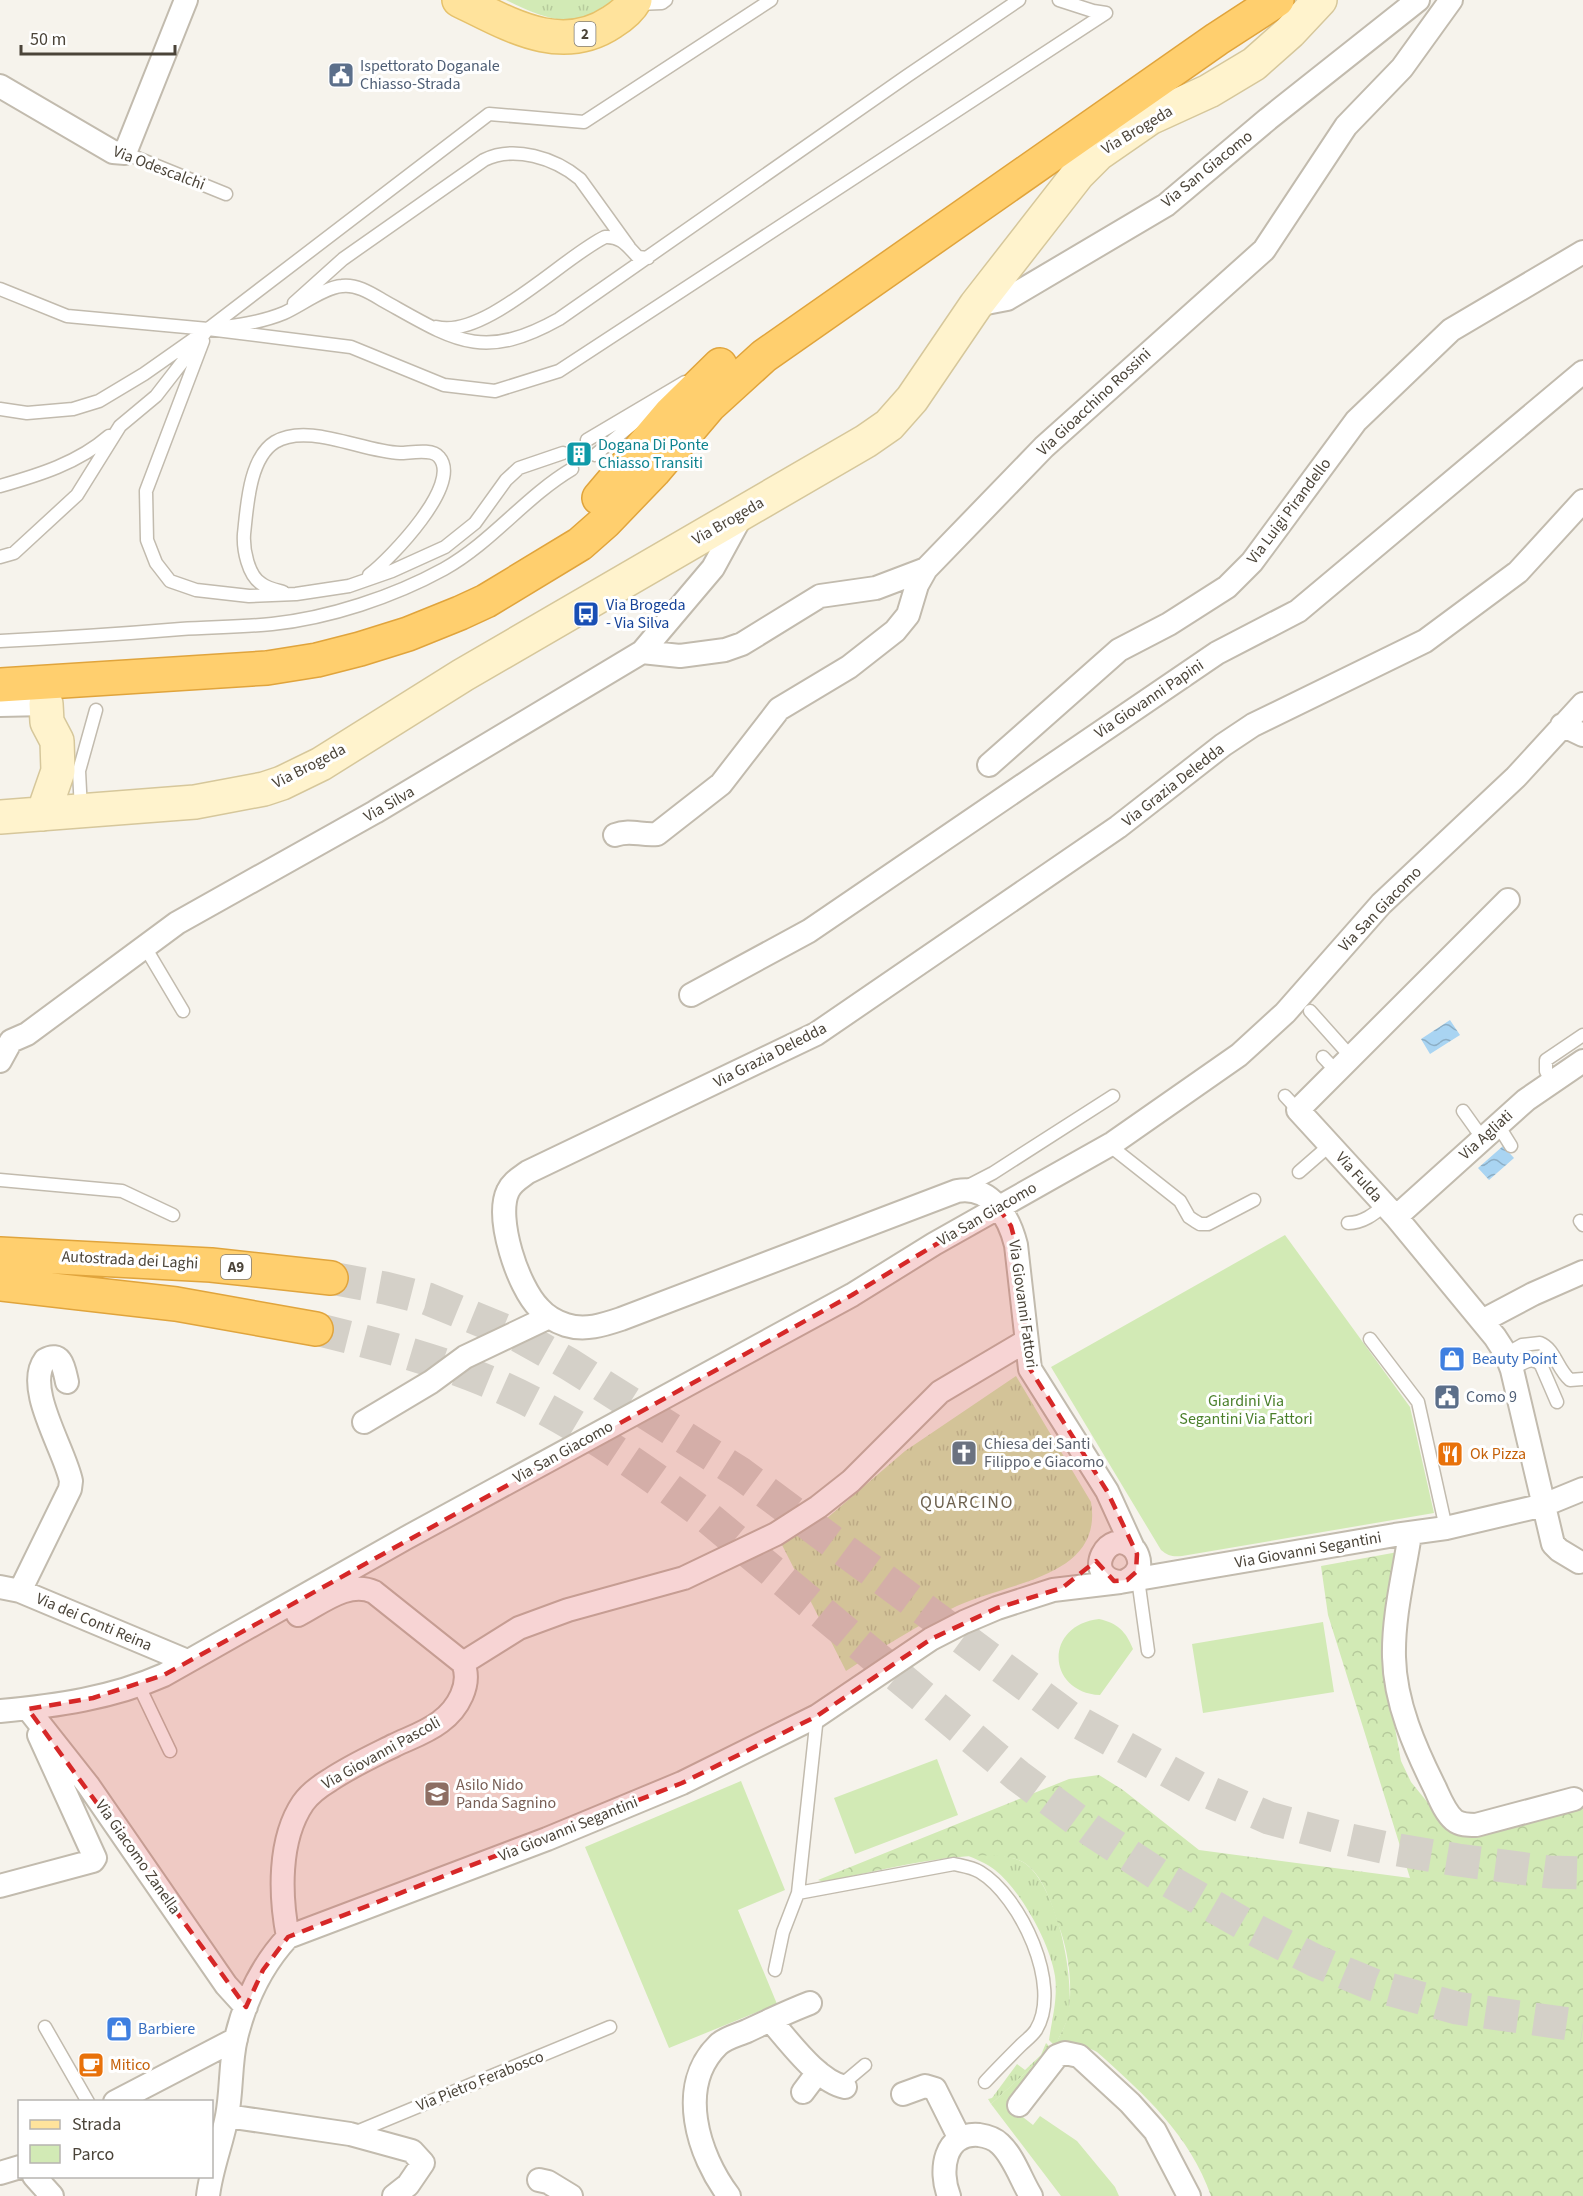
<svg xmlns="http://www.w3.org/2000/svg" width="1583" height="2196" font-family="'Source Sans 3',sans-serif">
<defs>
<pattern id="grass-tufts" width="24" height="20" patternUnits="userSpaceOnUse" patternTransform="scale(1.5)"><rect width="24" height="20" fill="#d2eab5"/><path d="M3 7l-1-3M5 7V3M7 7l1-3M15 17l-1-3M17 17v-4M19 17l1-3" fill="none" stroke="#b6ca9c"/></pattern>
<pattern id="forest-crowns" width="20" height="18" patternUnits="userSpaceOnUse" patternTransform="scale(1.5)"><rect width="20" height="18" fill="#d2eab5"/><path d="M2 6a3 3 0 1 1 6 0M12 15a3 3 0 1 1 6 0" fill="none" stroke="#b6ca9c"/></pattern>
<pattern id="water-waves" width="16" height="10" patternUnits="userSpaceOnUse" patternTransform="scale(1.5)"><rect width="16" height="10" fill="#a9d4f2"/><path d="M0 5q4-4 8 0t8 0" fill="none" stroke="#8caec5"/></pattern>
</defs>
<rect width="100%" height="100%" fill="#f6f3ec"/>
<!-- grass -->
<path fill="url(#grass-tufts)" d="M506,0H613C577,34 544,18 506,0Z
M1016,1376L1091,1502C1104,1578 1007,1582 957,1606C919,1624 882,1648 846,1671L781,1543L819,1525L905,1451Z
M991,1854C1003,1856 1016,1857 1026,1864C1057,1888 1074,1974 1069,2012C1067,2024 1060,2035 1055,2046L1049,2040C1052,2019 1058,1998 1055,1976C1050,1943 1021,1891 995,1870C986,1863 976,1859 966,1855Z
M1046,2043L1052,2049L991,2104L988,2099L992,2098L1017,2064L1025,2070L1041,2055Z"/>
<!-- forest -->
<path fill="url(#forest-crowns)" d="M1398,1552L1393,1717L1401,1761L1411,1782L1437,1814L1488,1833L1583,1807V2196H1211C1190,2135 1144,2094 1097,2052C1082,2044 1070,2046 1054,2047C1059,2037 1066,2026 1068,2014C1073,1989 1069,1956 1061,1932C1053,1910 1046,1879 1026,1864C992,1840 866,1874 824,1882L818,1880L1069,1779L1099,1775L1123,1790L1199,1850L1410,1878L1328,1615L1321,1566Z"/>
<!-- green -->
<path fill="#d2eab5" d="M1285,1235L1410,1407L1434,1513L1182,1556C1173,1557 1168,1556 1161,1550L1051,1367Z
M1099,1619C1117,1623 1126,1631 1133,1649L1100,1695C1046,1692 1044,1625 1099,1619Z
M1323,1622L1334,1692L1203,1713L1192,1644Z
M937,1759L958,1815L855,1854L834,1798Z
M741,1781L785,1890L738,1910L777,2004L669,2048L585,1847Z
M1054,2047L1019,2114L1033,2125L1040,2116L1077,2141L1115,2187L1119,2196H1061L991,2104Z"/>
<!-- water -->
<path fill="url(#water-waves)" d="M1450,1020L1460,1035L1430,1054L1421,1039Z
M1503,1146L1514,1158L1489,1180L1478,1168Z"/>
<g fill="none" stroke-linecap="round" stroke-linejoin="round">
<!-- highway-tunnel -->
<path stroke="#d4d0c8" stroke-width="33" stroke-dasharray="33 16" stroke-linecap="butt" d="M331,1278L385,1288L428,1299L521,1337L569,1364L740,1473L1069,1717L1197,1787L1269,1818L1346,1839L1387,1848L1458,1860L1549,1872L1583,1873
M316,1329C372,1343 428,1357 482,1379C561,1411 632,1461 700,1511L1018,1776L1092,1831L1162,1877L1251,1928L1316,1961L1374,1985L1457,2008L1583,2026"/>
<defs>
<path id="lane" d="M1059,0L1093,11L1106,13
M637,4L662,3L666,0
M125,153L226,194
M0,289L67,316L208,329L351,347L444,385L495,391L559,371L1106,13
M294,303L343,259L484,160C514,145 555,158 580,179L629,247
M436,327C484,340 563,257 605,237C622,236 628,247 638,257L648,258
M203,341L146,491L147,540L156,563L170,581L196,590L249,596L296,594L349,586L392,571L445,547L475,523L506,480L519,468L563,453
M0,409L27,413L73,409L99,401L144,374L208,329L489,114L584,122L771,0
M587,440L685,382
M595,455L653,407
M0,486C39,475 78,463 109,436
M0,557L14,553L77,495L120,426L156,396L208,329C233,326 260,323 284,313C300,306 325,287 342,286C357,284 372,294 384,301C454,340 482,362 559,319L907,76L1019,0
M283,592C276,590 267,588 262,584C248,576 243,549 244,534C247,507 249,458 275,442C308,422 363,452 400,453C410,453 432,448 439,457C463,484 390,559 369,575
M0,641C60,638 121,634 181,629C211,627 242,627 272,624C329,618 393,597 444,569C492,542 525,497 572,469
M81,810L79,771L96,710
M145,947L183,1011
M1310,1011L1352,1058
M1323,1057L1337,1072
M1551,1081L1546,1071V1060L1583,1035
M1285,1096L1298,1110
M1463,1111L1483,1139
M1498,1125L1511,1146
M1109,1145L1180,1201L1189,1217L1195,1221L1200,1224H1208L1254,1200
M1299,1172L1330,1145
M0,1180L122,1191L173,1215
M964,1188L993,1173L1113,1096
M1580,1221L1583,1225
M1348,1223C1363,1223 1374,1214 1385,1205
M1370,1339L1418,1402L1446,1528
M1506,1354L1522,1345L1540,1343C1555,1349 1557,1369 1570,1380L1583,1379
M1512,1370C1521,1364 1532,1355 1541,1365L1557,1402
M1138,1579L1148,1651
M139,1686L170,1751
M817,1716L798,1893L954,1864C963,1866 972,1867 980,1872C1020,1896 1063,1986 1036,2030C1032,2036 1025,2041 1020,2046C1008,2058 996,2070 985,2082
M775,1970L783,1932L798,1893
M45,2027L88,2102
M837,2084L846,2081L865,2065
M354,2133L610,2027"/>
<path id="street" d="M0,86L113,152L125,153L186,0
M976,305L1007,299L1166,205L1268,119L1418,0
M642,652L680,656L725,650L742,644L820,596L876,588L926,569L1044,447L1264,250L1346,126L1402,68L1451,0
M0,705L46,704
M1562,725L1583,735
M989,765L1119,650L1169,624L1227,587L1252,562L1356,421L1451,330L1583,252
M615,835C630,829 642,836 657,834L721,784L779,709L849,667L895,631L908,615L917,585L926,569
M1508,900L1298,1110L1396,1217L1495,1337L1506,1354L1512,1370L1553,1544L1559,1550L1579,1562
M691,995L809,931L1217,653L1298,611L1583,372
M0,1061L11,1041L27,1034L177,923L375,812L642,652L713,568L743,513
M1396,1217L1526,1100L1583,1061
M1482,1321L1533,1294L1583,1272
M364,1422L431,1382L465,1357L549,1317
M1410,1534C1404,1574 1393,1616 1394,1657C1395,1703 1415,1748 1435,1788C1440,1799 1445,1812 1454,1820C1460,1825 1468,1825 1476,1825L1574,1799
M1133,1548L1107,1491L1030,1369L1016,1245C1009,1217 991,1185 957,1191L621,1319C603,1325 585,1331 566,1325C557,1322 546,1316 539,1308C518,1287 495,1218 508,1191C512,1182 520,1178 528,1172L816,1034L1118,827L1223,745L1253,725L1425,641L1518,572L1583,501
M1127,1580C1133,1577 1137,1573 1139,1566C1140,1560 1137,1552 1133,1548C1109,1525 1080,1577 1120,1582L1395,1535L1446,1528L1544,1505L1583,1489
M0,1587L20,1591L187,1661
M20,1591L70,1489L71,1481C65,1450 24,1388 45,1360C62,1350 64,1369 67,1382
M463,1663L519,1628L568,1610L684,1578L776,1534L818,1507L851,1481L940,1392L1026,1341
M28,1709L88,1785L226,1985L246,2007
M0,1711C56,1706 112,1698 164,1675L406,1538L852,1295L934,1244L1113,1143L1239,1055L1285,1013L1381,904L1516,777L1583,704
M0,1886L93,1861L95,1858L39,1735
M288,1937C280,1896 278,1840 303,1803C310,1793 320,1786 330,1780C351,1766 373,1756 395,1745C410,1738 427,1732 440,1722C458,1709 472,1684 463,1663L374,1592C349,1580 321,1603 298,1615
M770,2020C789,2041 817,2081 845,2087
M803,2092L818,2072
M903,2094L925,2086L935,2089L959,2137
M115,2102L236,2039
M1019,2105L1057,2056L1065,2053L1079,2056L1130,2103L1155,2131L1189,2196
M227,2116L350,2134L412,2151L423,2163L408,2185L394,2196
M0,2173L20,2167
M34,2176L52,2196
M539,2180L548,2182L571,2196
M208,2196C211,2169 222,2143 227,2116C232,2090 230,2063 236,2038C245,2001 262,1965 288,1937L547,1839L682,1783L817,1716L931,1639L964,1622L997,1608L1053,1590L1120,1582
M729,2196C698,2155 676,2086 718,2045C725,2038 738,2035 747,2031C768,2021 789,2011 810,2003
M949,2196C939,2171 944,2132 979,2135C986,2136 995,2139 1000,2144C1014,2157 1021,2180 1031,2196"/>
<path id="secondary" d="M43,814L58,771L57,741L47,722L46,704
M0,817L195,802L264,789L282,783L321,764L463,675L866,441L889,425L912,399L976,305L1078,174L1098,154L1150,118L1209,91L1254,64L1290,32L1320,0"/>
<path id="primary" d="M459,0C507,23 560,57 612,22C620,17 630,9 635,0"/>
<path id="highway" d="M599,498L671,413L720,365
M0,685L267,668L317,660L360,649L408,634L460,613L486,601L580,544L605,522L654,471L709,406L764,356L1217,39L1277,0
M0,1254L211,1265L331,1278
M0,1284L176,1304L316,1329"/>
</defs>
<!-- lane casing -->
<use href="#lane" stroke="#c2bbae" stroke-width="15"/>
<!-- street casing -->
<use href="#street" stroke="#c2bbae" stroke-width="26"/>
<!-- secondary casing -->
<use href="#secondary" stroke="#d6c79b" stroke-width="36"/>
<!-- primary casing -->
<use href="#primary" stroke="#e6c16a" stroke-width="36"/>
<!-- highway casing -->
<use href="#highway" stroke="#e0a43c" stroke-width="36"/>
<!-- lane -->
<use href="#lane" stroke="#fff" stroke-width="12"/>
<!-- street -->
<use href="#street" stroke="#fff" stroke-width="22"/>
<!-- secondary -->
<use href="#secondary" stroke="#fff3cd" stroke-width="33"/>
<!-- primary -->
<use href="#primary" stroke="#ffe39c" stroke-width="33"/>
<!-- highway -->
<use href="#highway" stroke="#ffcf6e" stroke-width="33"/>
</g>
<!-- marked area -->
<path fill="#d62828" fill-opacity="0.2" stroke="#d62828" stroke-width="4.5" stroke-dasharray="12 8" stroke-linejoin="round" d="M998,1207L1011,1226L1016,1245L1030,1369L1107,1491L1137,1554L1136,1572L1127,1580L1114,1581L1096,1561L1062,1588L997,1608L931,1639L817,1716L682,1783L288,1937L263,1970L246,2007L28,1709L93,1698L164,1675L852,1295Z"/>
<!-- icons -->
<defs>
<symbol id="civic-square" viewBox="-11 -11 22 22"><rect x="-9" y="-9" width="18" height="18" rx="4" fill="#5c6f8a" stroke="#fff"/><path d="M-.6-6.5H3V-4.5H.6V-3L4-1V1h2V6H-6V1h2V-1L-.6-3ZM-1.2 2.5V6h2.4V2.5Z" fill="#fff"/></symbol>
<symbol id="building-square" viewBox="-11 -11 22 22"><rect x="-9" y="-9" width="18" height="18" rx="4" fill="#0f9aa8" stroke="#fff"/><path d="M-4-6H4V6H1V3H-1V6H-4ZM-2.5-4.3h1.7v1.8h-1.7ZM.8-4.3h1.7v1.8H.8ZM-2.5-1h1.7V.8h-1.7ZM.8-1h1.7V.8H.8Z" fill="#fff"/></symbol>
<symbol id="bus-square" viewBox="-11 -11 22 22"><rect x="-9" y="-9" width="18" height="18" rx="4" fill="#1a4fb4" stroke="#fff"/><path d="M-5-6H5V4H4V6H2V4H-2V6H-4V4H-5ZM-3.5-4V0h7V-4ZM-3.5 1.2v1.5H-2V1.2ZM2 1.2v1.5H3.5V1.2Z" fill="#fff"/></symbol>
<symbol id="shop-square" viewBox="-11 -11 22 22"><rect x="-9" y="-9" width="18" height="18" rx="4" fill="#3f7fe0" stroke="#fff"/><path d="M-5-2.5h2.3a2.7 3.5 0 0 1 5.4 0H5L5.5 6h-11ZM-1.5-2.5h3a1.5 2.3 0 0 0-3 0Z" fill="#fff"/></symbol>
<symbol id="church-square" viewBox="-11 -11 22 22"><rect x="-9" y="-9" width="18" height="18" rx="4" fill="#6b7280" stroke="#fff"/><path d="M-1.2-6h2.4v3.5h3.3v2.4h-3.3V6h-2.4V-.1h-3.3v-2.4h3.3Z" fill="#fff"/></symbol>
<symbol id="restaurant-square" viewBox="-11 -11 22 22"><rect x="-9" y="-9" width="18" height="18" rx="4" fill="#e8710a" stroke="#fff"/><path d="M-5-6h1v4h1v-4h1v4h1v-4h1v5L-1.5 .5V6h-2V.5L-5-1ZM5-6V6H3V1.5H1.5Q1.5-4 5-6Z" fill="#fff"/></symbol>
<symbol id="school-square" viewBox="-11 -11 22 22"><rect x="-9" y="-9" width="18" height="18" rx="4" fill="#8d6e63" stroke="#fff"/><path d="M0-5L7-2L0 1L-7-2ZM-4 1L0 2.5L4 1V4Q0 6-4 4Z" fill="#fff"/></symbol>
<symbol id="cafe-square" viewBox="-11 -11 22 22"><rect x="-9" y="-9" width="18" height="18" rx="4" fill="#e8710a" stroke="#fff"/><path d="M-5.5-4.5H6V0H3Q3 3.5 0 3.5H-2.5Q-5.5 3.5-5.5 0ZM3-3.2v2h1.7v-2ZM-6 4.5H4V6H-6Z" fill="#fff"/></symbol>
</defs>
<g fill-rule="evenodd">
<use href="#civic-square" x="326" y="60" width="30" height="30"/>
<use href="#building-square" x="564" y="439" width="30" height="30"/>
<use href="#bus-square" x="571" y="599" width="30" height="30"/>
<use href="#shop-square" x="1437" y="1344" width="30" height="30"/>
<use href="#civic-square" x="1432" y="1382" width="30" height="30"/>
<use href="#church-square" x="949" y="1438" width="30" height="30"/>
<use href="#restaurant-square" x="1435" y="1439" width="30" height="30"/>
<use href="#school-square" x="422" y="1779" width="30" height="30"/>
<use href="#shop-square" x="104" y="2014" width="30" height="30"/>
<use href="#cafe-square" x="76" y="2050" width="30" height="30"/>
</g>
<g text-anchor="middle" dominant-baseline="central" stroke-width="6" stroke-linejoin="round" paint-order="stroke">
<!-- shield labels -->
<g fill="#fff" stroke="#817c74" stroke-width="1.5">
<rect x="574.5" y="22" width="21" height="24" rx="4.5"/>
<rect x="221" y="1255" width="30" height="24" rx="4.5"/>
</g>
<g font-size="15" font-weight="bold" fill="#4b4439">
<text x="585" y="34">2</text>
<text x="236" y="1267">A9</text>
</g>
<!-- service labels -->
<g font-size="16" fill="#4e5e75" stroke="#fff" text-anchor="start">
<text x="360" y="66">Ispettorato Doganale<tspan x="360" dy="18">Chiasso-Strada</tspan></text>
<text x="1466" y="1397">Como 9</text>
</g>
<!-- street labels -->
<g font-size="16" fill="#4b4439" stroke="#fff">
<text transform="translate(1137 130) rotate(-31)">Via Brogeda</text>
<text transform="translate(159 168) rotate(21)">Via Odescalchi</text>
<text transform="translate(1207 169) rotate(-39)">Via San Giacomo</text>
<text transform="translate(1094 402) rotate(-43)">Via Gioacchino Rossini</text>
<text transform="translate(1289 511) rotate(-53)">Via Luigi Pirandello</text>
<text transform="translate(728 521) rotate(-30)">Via Brogeda</text>
<text transform="translate(1149 699) rotate(-34)">Via Giovanni Papini</text>
<text transform="translate(309 766) rotate(-27)">Via Brogeda</text>
<text transform="translate(1173 785) rotate(-38)">Via Grazia Deledda</text>
<text transform="translate(389 804) rotate(-30)">Via Silva</text>
<text transform="translate(1380 909) rotate(-46)">Via San Giacomo</text>
<text transform="translate(770 1055) rotate(-27)">Via Grazia Deledda</text>
<text transform="translate(1486 1135) rotate(-42)">Via Agliati</text>
<text transform="translate(1359 1177) rotate(48)">Via Fulda</text>
<text transform="translate(987 1214) rotate(-30)">Via San Giacomo</text>
<text transform="translate(130 1260) rotate(3)">Autostrada dei Laghi</text>
<text transform="translate(1023 1304) rotate(82)">Via Giovanni Fattori</text>
<text transform="translate(563 1452) rotate(-29)">Via San Giacomo</text>
<text transform="translate(1308 1550) rotate(-10)">Via Giovanni Segantini</text>
<text transform="translate(94 1622) rotate(23)">Via dei Conti Reina</text>
<text transform="translate(381 1753) rotate(-29)">Via Giovanni Pascoli</text>
<text transform="translate(568 1829) rotate(-22)">Via Giovanni Segantini</text>
<text transform="translate(138 1857) rotate(55)">Via Giacomo Zanella</text>
<text transform="translate(480 2081) rotate(-22)">Via Pietro Ferabosco</text>
</g>
<!-- culture labels -->
<g font-size="16" fill="#0d838f" stroke="#fff" text-anchor="start">
<text x="598" y="445">Dogana Di Ponte<tspan x="598" dy="18">Chiasso Transiti</tspan></text>
</g>
<!-- transit labels -->
<g font-size="16" fill="#164399" stroke="#fff" text-anchor="start">
<text x="606" y="605">Via Brogeda<tspan x="606" dy="18">- Via Silva</tspan></text>
</g>
<!-- shop labels -->
<g font-size="16" fill="#366cbe" stroke="#fff" text-anchor="start">
<text x="1472" y="1359">Beauty Point</text>
<text x="138" y="2029">Barbiere</text>
</g>
<!-- park labels -->
<g font-size="16" fill="#4a7f2a" stroke="#fff">
<text x="1246" y="1401">Giardini Via<tspan x="1246" dy="18">Segantini Via Fattori</tspan></text>
</g>
<!-- worship labels -->
<g font-size="16" fill="#5b616d" stroke="#fff" text-anchor="start">
<text x="984" y="1444">Chiesa dei Santi<tspan x="984" dy="18">Filippo e Giacomo</tspan></text>
</g>
<!-- food labels -->
<g font-size="16" fill="#c56008" stroke="#fff" text-anchor="start">
<text x="1470" y="1454">Ok Pizza</text>
<text x="110" y="2065">Mitico</text>
</g>
<!-- education labels -->
<g font-size="16" fill="#785e54" stroke="#fff" text-anchor="start">
<text x="456" y="1785">Asilo Nido<tspan x="456" dy="18">Panda Sagnino</tspan></text>
</g>
<!-- neighbourhood labels -->
<g font-size="18" letter-spacing="1.5" fill="#6e6250" stroke="#fff">
<text x="967" y="1502">QUARCINO</text>
</g>
</g>
<!-- legend -->
<rect x="18" y="2100" width="195" height="78" fill="#ffffff" stroke="#b7b4b0" stroke-width="1.5"/>
<rect x="30" y="2120" width="30" height="9" fill="#ffe39c" stroke="#b7b4b0" stroke-width="1.5"/>
<text x="72" y="2130" font-size="18" fill="#4b4439">Strada</text>
<rect x="30" y="2145" width="30" height="18" fill="#d2eab5" stroke="#b7b4b0" stroke-width="1.5"/>
<text x="72" y="2160" font-size="18" fill="#4b4439">Parco</text>
<!-- scale -->
<path d="M21 45v9h154v-9" fill="none" stroke="#4b4439" stroke-width="3"/>
<text x="30" y="45" font-size="18" fill="#4b4439" stroke="#ffffff" stroke-width="4.5" paint-order="stroke">50 m</text>
</svg>
